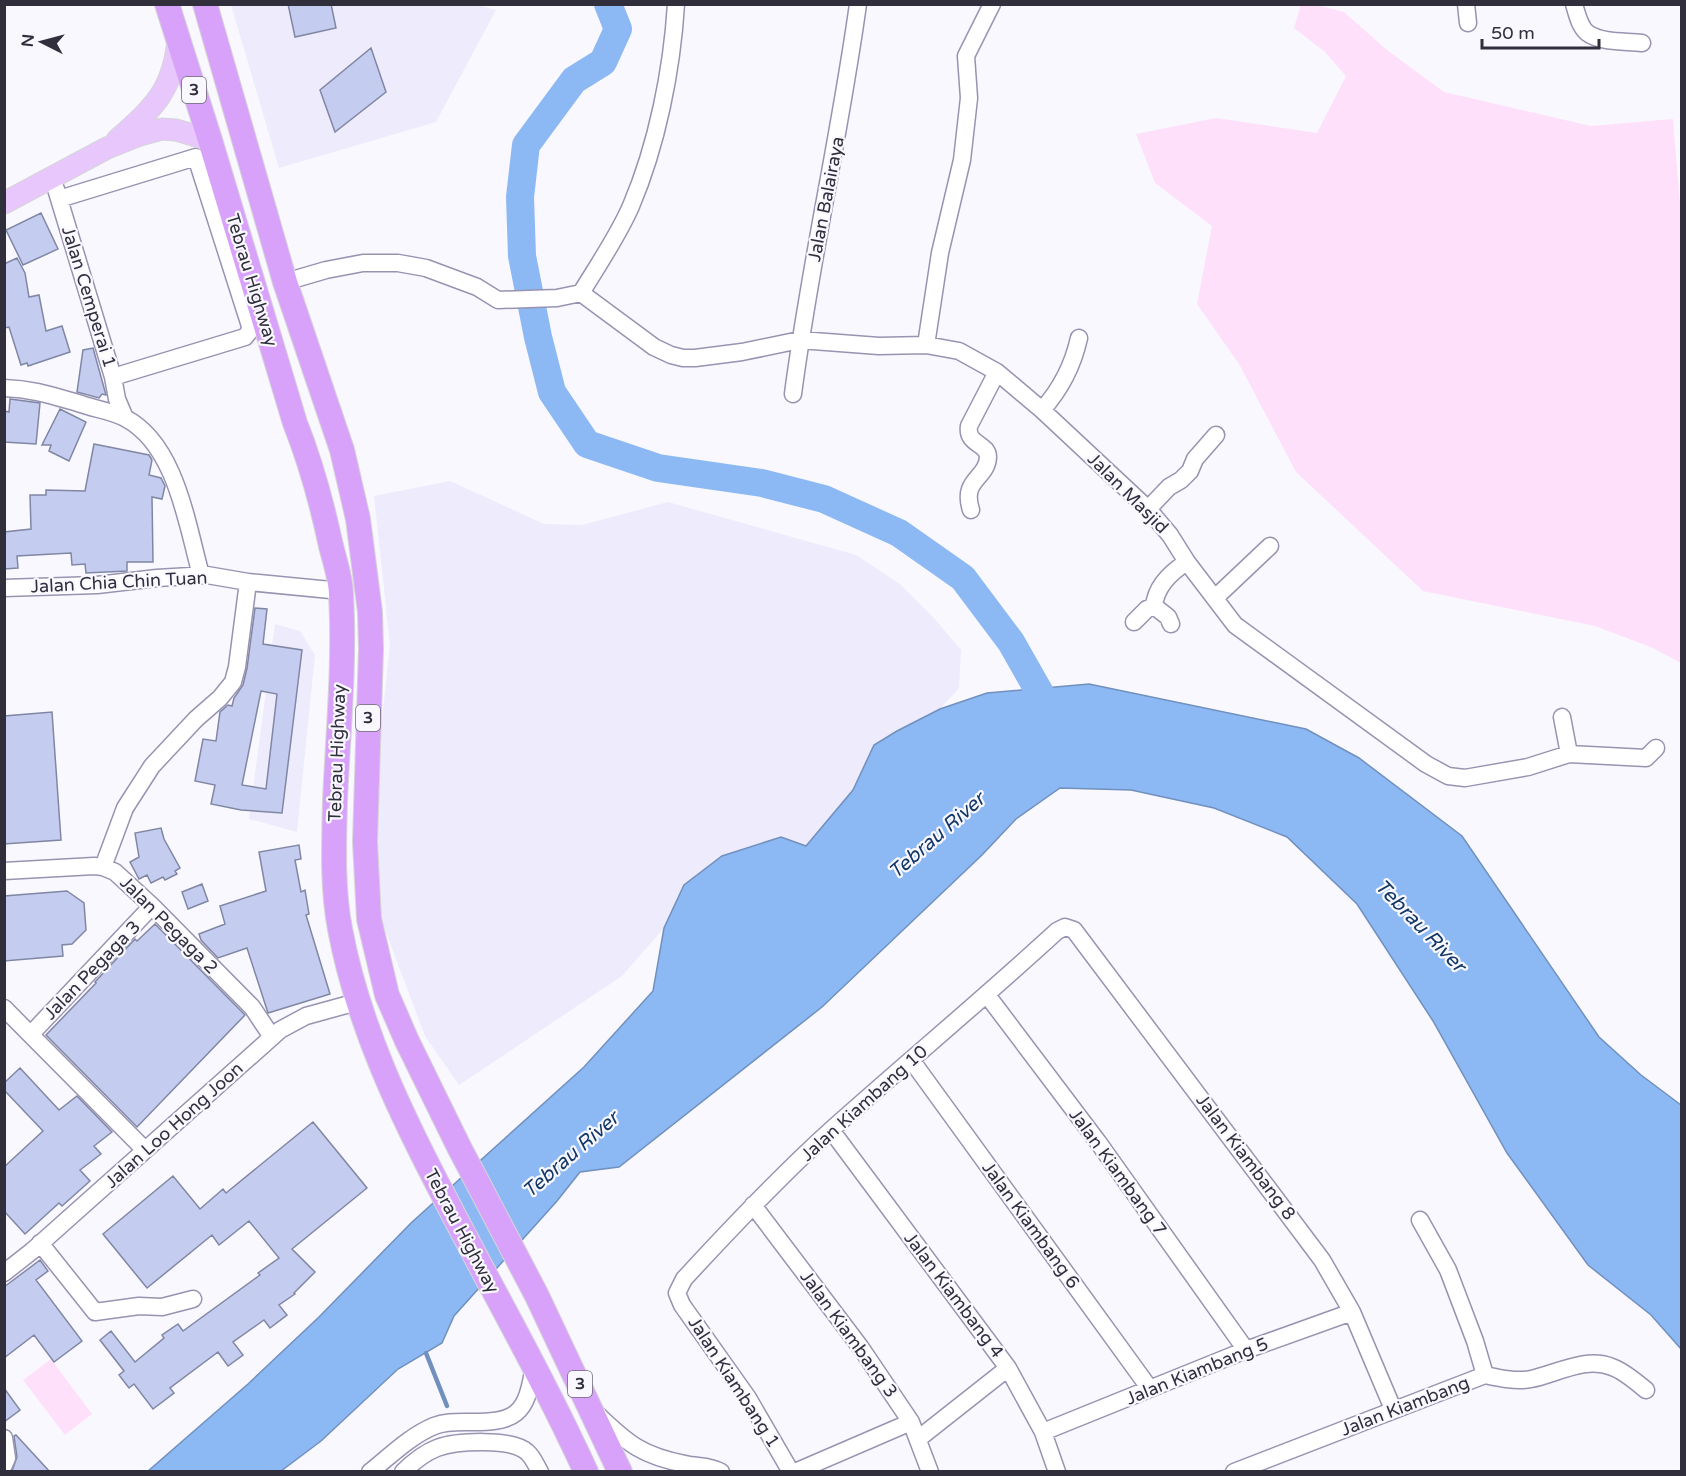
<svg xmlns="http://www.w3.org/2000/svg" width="1686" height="1476" font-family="'Varela Round',sans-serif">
<rect width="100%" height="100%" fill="#f9f8ff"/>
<!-- built -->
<path fill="#eeebfc" d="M473,4L496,10L436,122L279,168L231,5Z
M450,481L544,524L582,525L668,502L856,555L900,584L933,617L961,650L959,688L940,709L874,745L853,790L806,846L684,885L664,928L622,976L459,1085L425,1036L379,914L375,841L381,730L390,645L374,496Z
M275,624L300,631L315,655L297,832L249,819Z"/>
<!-- green -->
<path fill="#fee0fa" d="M1301,4L1317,5L1344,12L1387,50L1444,92L1591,126L1673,119L1682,229L1681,663L1653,648L1595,626L1423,591L1296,472L1239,364L1197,304L1212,226L1155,183L1136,134L1216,118L1317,133L1346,76L1325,52L1294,28Z
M51,1359L92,1414L65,1435L23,1380Z"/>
<!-- water -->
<path fill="#8cb9f4" stroke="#7190bd" stroke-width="1.5" d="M1089,684L1306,729L1359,758L1462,836L1599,1037L1641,1075L1681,1105V1349L1651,1315L1588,1265L1507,1153L1433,1021L1357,904L1287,837L1214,808L1131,790L1060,788L1016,819L982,855L822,1007L619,1167L580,1172L557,1201L454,1316L442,1343L398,1369L321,1441L281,1471L147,1472L248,1384L319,1317L411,1223L584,1067L653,991L664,928L684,885L722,856L781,837L806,846L853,790L874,745L897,731L940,709L987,693Z"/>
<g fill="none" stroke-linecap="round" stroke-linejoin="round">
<!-- stream -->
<path stroke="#7190bd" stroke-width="4.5" d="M426,1353L447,1406"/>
<!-- river -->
<path stroke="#8cb9f4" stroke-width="28" d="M608,4L618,29L603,62L574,80L526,145L520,197L522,256L538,337L552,392L587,444L658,468L762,483L824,499L899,533L963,578L1011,642L1057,723"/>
</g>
<!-- building -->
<path fill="#c4cdef" stroke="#8087a4" stroke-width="1.5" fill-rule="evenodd" d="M288,4H331L336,28L295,37Z
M371,48L386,92L335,132L320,90Z
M41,213L58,249L23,265L6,230Z
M17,258L25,273L29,297L39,295L46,331L62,326L70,352L28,366L27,363L21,365L9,327L4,328V264Z
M93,348L106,395L102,394L99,398L77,392L83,350Z
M10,399L40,403L36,444L4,442V411L9,412Z
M60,409L86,422L69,461L49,451L51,445H42Z
M94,444L149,455L152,460L149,475L161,478L165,486L162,499L152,497L153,562H127V571L86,573L85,564L72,565L71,553L17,556L18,568L4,569V532L31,529L30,495H46V490L85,491Z
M255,608L267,609L263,644L302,650L282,813L241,810L211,804L215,785L195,781L203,739L216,741L220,712L228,705L232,706L234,698L243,685L247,668ZM261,691L277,694L266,789L242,785Z
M52,712L61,840L4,844V716Z
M161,828L164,839L180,868L175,871L177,874L165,880L163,877L151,883L147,875L139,879L130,862L139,857L135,833Z
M299,845L301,859L295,860L301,892L305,890L309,914L306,915L330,994L268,1013L247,948L218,958L201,940L199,934L225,924L220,906L266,891L259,852Z
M202,884L208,901L188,909L182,892Z
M67,891L84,903L86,930L72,944L62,945L63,956L4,961V896Z
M155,924L245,1015L137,1127L46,1035L96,983L95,982L135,939L137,941Z
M20,1068L59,1110L77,1096L112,1132L94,1146L101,1154L80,1170L90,1181L62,1206L59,1203L25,1234L4,1211V1167L43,1131L4,1090V1083Z
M313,1122L367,1188L292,1249L315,1272L294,1293L295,1294L279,1305L287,1315L270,1328L264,1320L233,1342L243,1355L228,1366L218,1352L170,1388L174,1393L153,1409L134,1384L129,1388L119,1375L124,1371L100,1340L111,1331L135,1362L164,1338L162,1335L178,1324L183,1331L260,1275L258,1273L279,1258L249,1221L219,1245L212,1235L147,1288L103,1234L173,1176L200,1209L223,1189L226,1193Z
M40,1260L48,1271L36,1280L82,1341L54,1362L34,1335L4,1358V1287Z
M4,1388L20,1410L4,1422Z
M16,1435L50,1472L12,1471L17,1457L14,1436Z"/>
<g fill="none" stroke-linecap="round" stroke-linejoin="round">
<defs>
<path id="minor" d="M1466,4L1468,23
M1574,4C1577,14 1580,29 1589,34C1603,43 1626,41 1642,43
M56,189L113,377L117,399L125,418
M59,199L196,157L250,326L249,332L245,337L113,377
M285,282L326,270L363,263H398L426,268L477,287L498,300L557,298L581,293L654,347L671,355L683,358H695L742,352L800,340L879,346L926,345L959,351L997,372L1042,410L1148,509L1170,535L1187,562L1235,625L1426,764L1448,776L1465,778L1528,767L1569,754L1646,758L1656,748
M581,293C598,265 618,236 631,206C657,145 672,70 676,4
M926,345L940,253L962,160L969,98L966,56L992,4
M4,388C34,389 53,396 81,404C95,409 112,411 125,418C176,444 187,525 201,575
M793,394C810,263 840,135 858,4
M1042,410C1060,390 1073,365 1079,338
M1148,509L1169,487L1181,480L1190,471L1195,459L1216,435
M971,510C961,479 987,479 988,457C988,443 966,445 969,426L997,372
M4,588L97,585L157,578L207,575L248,582L341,591
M1215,598L1270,546
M1134,622L1147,609L1154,606
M1171,624L1168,617L1154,606C1156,586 1171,572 1187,562
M1562,717L1569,754
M103,867L125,808L152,766L196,719L220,698L233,682L237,667L248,582
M4,871L94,866L103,867L115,872L152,906L252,1007L272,1037
M987,995L1098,1142L1246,1350
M4,1008L145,1150
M31,1034L152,906
M912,1061L1150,1389
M831,1130L1008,1368L1043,1432L1057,1472
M753,1205L861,1348L911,1422L930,1472
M40,1243L95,1312L139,1306L162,1307L193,1299
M4,1273L32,1251L280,1030L306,1016L357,1002
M1485,1375C1499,1378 1516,1382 1531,1379C1556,1374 1586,1356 1612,1367C1624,1371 1636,1382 1646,1390
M598,1415C628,1444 643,1456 685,1464C697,1467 709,1465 721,1472
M1043,1432L1246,1350L1352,1312
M4,1438L7,1458L4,1465
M918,1439L1008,1368
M370,1472C390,1456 410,1436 434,1426C444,1422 454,1422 465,1422C516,1423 527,1416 534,1364
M403,1472C413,1462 424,1453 437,1448C456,1441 512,1438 527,1452C533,1457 536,1465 540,1472
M791,1472L748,1398L682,1305L677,1293L684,1279C731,1228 779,1177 831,1130C906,1063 983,999 1057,931L1065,927L1074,930L1322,1260L1352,1312L1393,1409
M795,1472L911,1422
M1234,1472L1485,1375L1475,1341L1448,1270L1420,1220"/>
<path id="major" d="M117,140C153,108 173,91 178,40
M4,203L107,148L137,136L162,129L176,130L210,140"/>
<path id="highway" d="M167,4L210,140L295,423C311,463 322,504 331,546C335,562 341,579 341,595C345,663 338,733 335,801C334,844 332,887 340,929C358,1026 402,1117 448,1204C494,1293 544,1380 586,1472
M205,4L285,282L342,450L358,519L370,612L371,649L365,842L369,919L387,995L407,1041L459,1147L537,1296L620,1472"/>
</defs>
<!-- minor casing -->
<use href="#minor" stroke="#9893b1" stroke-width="19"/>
<!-- major casing -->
<use href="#major" stroke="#d6d5d8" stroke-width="23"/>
<!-- highway casing -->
<use href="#highway" stroke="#d6d5d8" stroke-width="26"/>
<!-- minor -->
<use href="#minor" stroke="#fff" stroke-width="16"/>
<!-- major -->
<use href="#major" stroke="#e8c7fc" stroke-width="21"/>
<!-- highway -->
<use href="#highway" stroke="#d9a2fa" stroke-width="24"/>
</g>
<g text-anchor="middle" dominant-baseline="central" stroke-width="4.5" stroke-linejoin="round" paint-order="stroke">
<!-- shield labels -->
<g fill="#f9f8ff" stroke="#6d6b76" stroke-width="1.5">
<rect x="182" y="77" width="24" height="26" rx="4.5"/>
<rect x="356" y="705" width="24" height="26" rx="4.5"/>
<rect x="568" y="1371" width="24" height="26" rx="4.5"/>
</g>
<g font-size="16" font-weight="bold" fill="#312f3c">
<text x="194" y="90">3</text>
<text x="368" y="718">3</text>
<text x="580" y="1384">3</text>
</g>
<!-- street labels -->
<g font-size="18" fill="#312f3c" stroke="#f9f8ff">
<text transform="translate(826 199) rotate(-79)">Jalan Balairaya</text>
<text transform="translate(252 280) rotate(73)">Tebrau Highway</text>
<text transform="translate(89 297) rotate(73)">Jalan Cemperai 1</text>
<text transform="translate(1128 493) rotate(45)">Jalan Masjid</text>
<text transform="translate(119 582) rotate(-3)">Jalan Chia Chin Tuan</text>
<text transform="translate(337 753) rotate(-88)">Tebrau Highway</text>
<text transform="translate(169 925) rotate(45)">Jalan Pegaga 2</text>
<text transform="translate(92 970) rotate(-46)">Jalan Pegaga 3</text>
<text transform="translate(864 1103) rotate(-42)">Jalan Kiambang 10</text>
<text transform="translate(174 1125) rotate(-42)">Jalan Loo Hong Joon</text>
<text transform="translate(1246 1157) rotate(53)">Jalan Kiambang 8</text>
<text transform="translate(1118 1172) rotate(54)">Jalan Kiambang 7</text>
<text transform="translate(1031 1225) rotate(54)">Jalan Kiambang 6</text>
<text transform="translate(462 1231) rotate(62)">Tebrau Highway</text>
<text transform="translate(954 1295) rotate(53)">Jalan Kiambang 4</text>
<text transform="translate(849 1334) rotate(54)">Jalan Kiambang 3</text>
<text transform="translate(1197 1371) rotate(-22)">Jalan Kiambang 5</text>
<text transform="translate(734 1382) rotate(57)">Jalan Kiambang 1</text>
<text transform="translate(1405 1406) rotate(-21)">Jalan Kiambang</text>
</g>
<!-- water labels -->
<g font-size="20" font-style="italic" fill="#123866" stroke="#f9f8ff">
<text transform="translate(937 836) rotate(-41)">Tebrau River</text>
<text transform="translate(1420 926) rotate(46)">Tebrau River</text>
<text transform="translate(571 1155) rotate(-41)">Tebrau River</text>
</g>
</g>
<!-- border -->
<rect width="1686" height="1476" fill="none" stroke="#312f3c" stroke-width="12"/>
<!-- north arrow -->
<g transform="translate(42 42) rotate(276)" stroke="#f9f8ff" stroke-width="4.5" paint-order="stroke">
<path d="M0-4.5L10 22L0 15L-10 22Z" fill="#312f3c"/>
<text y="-9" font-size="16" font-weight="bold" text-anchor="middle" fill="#312f3c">N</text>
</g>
<!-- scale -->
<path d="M1482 39v9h117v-9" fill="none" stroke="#312f3c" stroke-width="3"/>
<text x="1491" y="39" font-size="18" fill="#312f3c" stroke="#f9f8ff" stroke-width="4.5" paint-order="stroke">50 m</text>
</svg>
